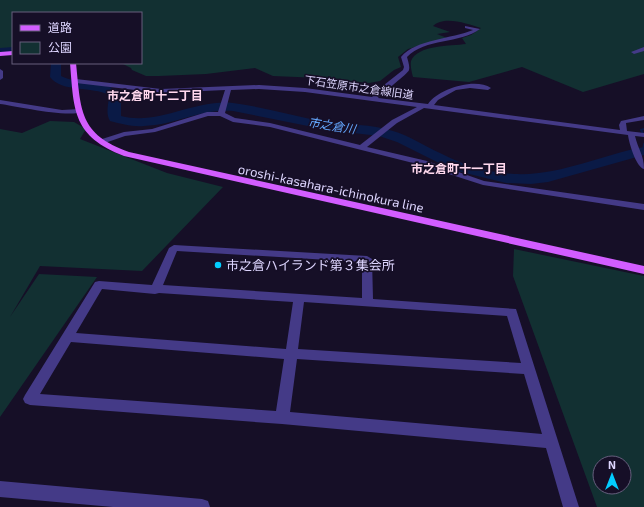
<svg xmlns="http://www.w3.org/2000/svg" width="644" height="507" font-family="'Exo 2','Noto Sans JP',sans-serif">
<rect width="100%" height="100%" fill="#160f27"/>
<!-- green -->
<path fill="#123032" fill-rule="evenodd" d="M0,0H644V74L583,92L522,67L469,82L413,77C412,73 410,66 411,61C417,45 451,46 466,44L462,38L471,35L481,28C468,24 444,15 433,26L450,32L437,34L447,38L408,49L398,57L401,67L394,70L380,81L369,83L321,78L273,76L255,68L206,74L159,76H146L132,70L131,68L121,63H141V13H13V49L0,50Z
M50,121L74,122L86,129L80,139L167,173L223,187L142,271L40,266L10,317L39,274L97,277L0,417V129L22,133Z
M514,249L644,276V507H597L513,276ZM600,463H624V487H600Z"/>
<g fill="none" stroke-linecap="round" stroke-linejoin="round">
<!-- stream -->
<path stroke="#0a1a46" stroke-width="2" d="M644,129L641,130L644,135
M643,151L644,144"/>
<!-- river -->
<path fill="#0a1a46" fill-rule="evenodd" d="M13,47V53L0,54V48Z
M51,63H61V76C79,85 101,81 119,91L121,96V116C159,126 194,99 233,103C264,107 294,116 325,122C348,125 371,124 393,131C410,136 424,146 440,153C463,165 488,173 515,174C559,176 601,155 644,147V155L548,182L531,184L506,183L453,170L397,142L379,136L328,130L233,111C199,109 176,125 144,126C132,127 122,124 110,121C105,112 109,104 109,95C92,86 62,93 50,77Z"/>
<!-- minor -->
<path fill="#443a87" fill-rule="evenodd" d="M465,26L480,29C460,44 425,38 407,57C408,61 410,66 409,70C408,74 383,92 378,98L428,104C438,89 475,77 491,88L488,90L470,88L456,90L438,100L434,105L620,130L619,125L621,121L644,116V120L626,123L627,131L644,133V137L635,136C638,149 644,155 644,169C636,167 629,143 628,135L424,108L397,123L367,147L427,161L484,181L644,204V210L483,185L421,165L270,127L233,122L220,116H208L155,132L125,136L102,144L98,142L99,140L124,132L152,129L207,112H218L225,90L161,93L76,83L73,81L76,79L161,89L259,85L305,88L372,97L384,85L403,70L404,67L401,57C416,39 452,39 473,30L465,28ZM259,89L305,92L417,107L392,120L360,145L270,123L235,118L225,113L231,90Z
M644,47V51L634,54L631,52Z
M0,69L3,71V78L0,80Z
M0,100L62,110L80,109L83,111C72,119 16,106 0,104Z
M174,245L367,256L372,259L373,299L516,309L579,507H563L546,448L282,424L30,405L25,403L23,399L25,395L95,282L99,281L152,285L169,248ZM177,251L362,262V298L163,285ZM102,289L155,294L159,293L293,302L286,349L76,333ZM304,302L507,316L521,363L298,349ZM71,342L284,359L276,411L40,394ZM297,359L524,374L542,434L290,412Z
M0,481L202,499L208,501L210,507H113L0,497Z"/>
<!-- major -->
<path fill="#d25dff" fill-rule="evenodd" d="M13,51V55L0,56V52Z
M70,63H76C81,111 79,134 129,152L644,266V274L124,156C73,136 74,112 70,63Z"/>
</g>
<!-- markers -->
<circle fill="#02cdff" stroke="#160f27" stroke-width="1.5" cx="218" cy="265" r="4"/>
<g text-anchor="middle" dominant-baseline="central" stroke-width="3.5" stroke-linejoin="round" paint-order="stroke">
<!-- far-street labels -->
<g font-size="11" fill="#ded6ff" stroke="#160f27">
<text transform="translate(359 87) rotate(8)">下石笠原市之倉線旧道</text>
</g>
<!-- far-neighbourhood labels -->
<g font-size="12" font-weight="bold" fill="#ffd8ed" stroke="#160f27">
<text x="155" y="95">市之倉町十二丁目</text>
<text x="459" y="168">市之倉町十一丁目</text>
</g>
<!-- far-water labels -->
<g font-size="12" font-style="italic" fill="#64a8ff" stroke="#160f27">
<text transform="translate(332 125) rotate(9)">市之倉川</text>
</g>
<!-- street labels -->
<g font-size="13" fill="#ded6ff" stroke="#160f27">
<text transform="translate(331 188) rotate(12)">oroshi-kasahara-ichinokura line</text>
</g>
<!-- poi labels -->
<g font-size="13" fill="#ded6ff" stroke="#160f27" text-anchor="start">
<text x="226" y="265">市之倉ハイランド第３集会所</text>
</g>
</g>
<!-- legend -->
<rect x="12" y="12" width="130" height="52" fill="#160f27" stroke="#665f7d"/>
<rect x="20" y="25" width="20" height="6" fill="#d25dff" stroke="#665f7d"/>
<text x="48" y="32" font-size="12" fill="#ded6ff">道路</text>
<rect x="20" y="42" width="20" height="12" fill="#123032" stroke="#665f7d"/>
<text x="48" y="52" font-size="12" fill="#ded6ff">公園</text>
<!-- north arrow -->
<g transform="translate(612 475)"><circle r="19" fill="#160f27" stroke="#665f7d"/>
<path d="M0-3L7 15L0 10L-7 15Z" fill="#02cdff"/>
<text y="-6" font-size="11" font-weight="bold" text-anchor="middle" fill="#ded6ff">N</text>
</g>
</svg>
